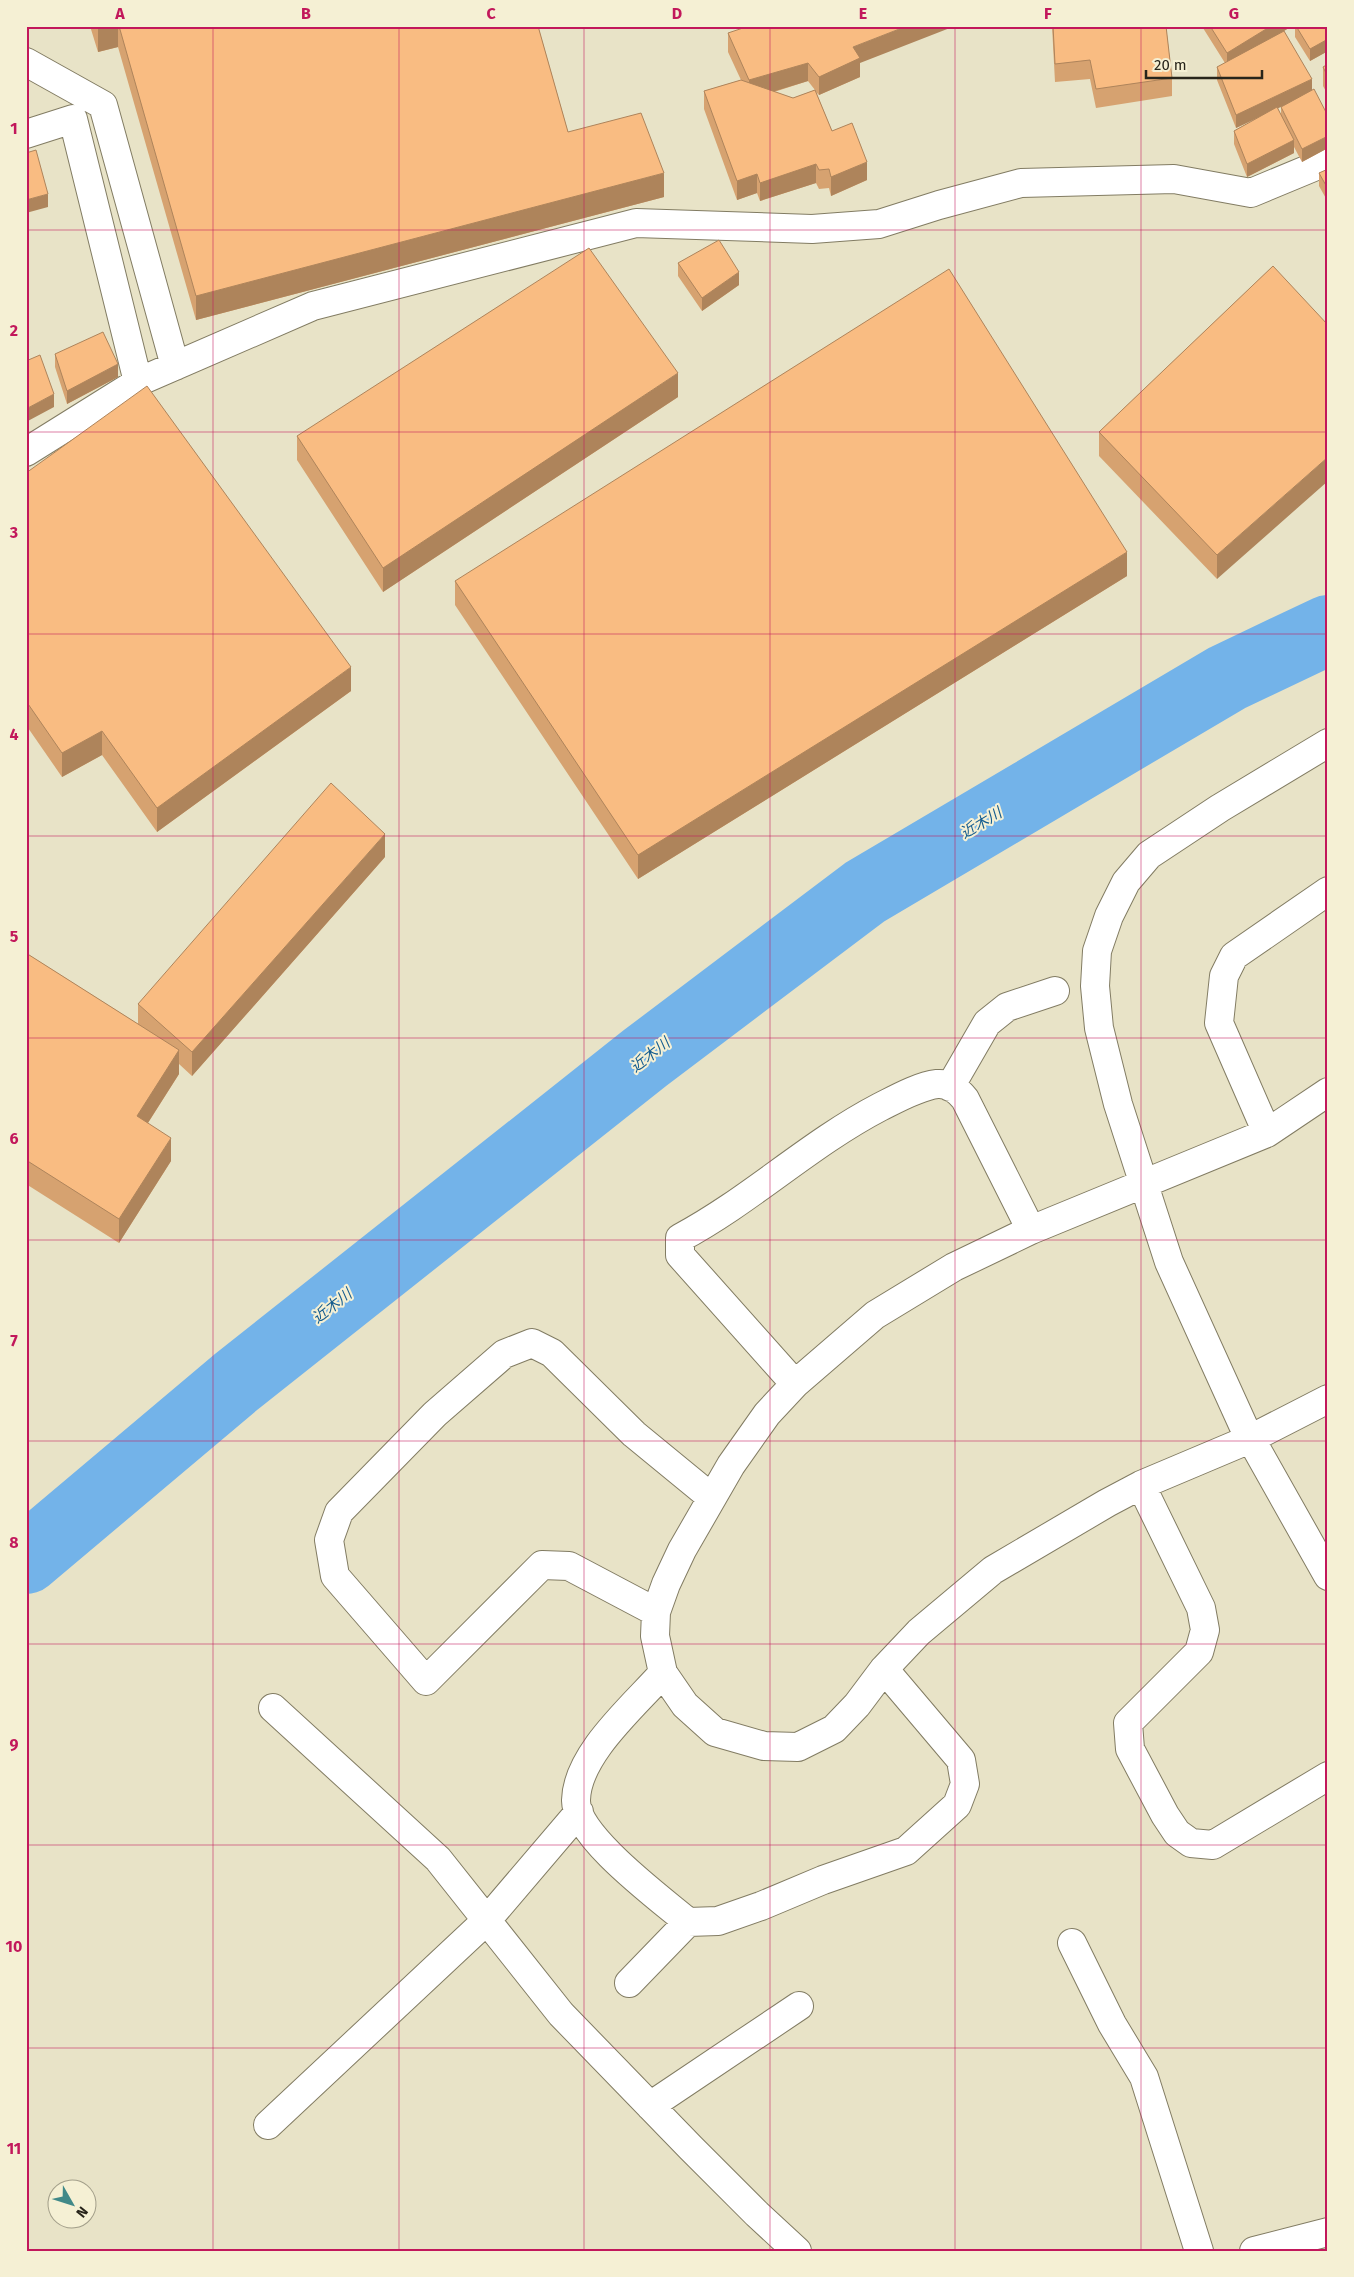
<svg xmlns="http://www.w3.org/2000/svg" width="1354" height="2277" font-family="'Fira Sans','Noto Sans JP',sans-serif">
<rect width="100%" height="100%" fill="#e8e3c7"/>
<g fill="none" stroke-linecap="round" stroke-linejoin="round">
<!-- river -->
<path stroke="#73b3e9" stroke-width="70" d="M26,1559L236,1382L645,1058L865,892L1227,678L1328,630"/>
<defs>
<path id="minor" d="M26,62L103,105L175,366
M26,134L73,119L138,382
M26,452L138,382L313,306L636,223L812,229L879,224L939,205L1021,183L1174,179L1251,193L1328,161
M1328,743L1220,808L1149,855L1126,882L1109,916L1097,951L1095,986L1099,1028L1118,1104L1169,1262L1243,1425L1328,1576
M950,1087L987,1023L1007,1007L1055,991
M1328,1092L1267,1133L1031,1230L954,1267L875,1315L795,1384L767,1414L731,1465L682,1550L666,1584L656,1612L655,1636L663,1673L685,1705L715,1732L764,1746L798,1747L834,1729L857,1705L884,1669L919,1632L993,1570L1107,1503L1141,1485L1250,1439L1328,1399
M1267,1133L1219,1023L1224,976L1234,956L1328,891
M795,1384L680,1255V1238C751,1200 809,1144 880,1107C896,1099 919,1086 937,1084C949,1083 958,1090 965,1099L1031,1230
M1141,1485L1201,1608L1205,1630L1199,1652L1128,1723L1130,1749L1165,1815L1177,1833L1191,1843L1213,1845L1328,1776
M656,1612L569,1566L542,1565L426,1681L335,1576L329,1540L339,1512L435,1414L504,1354L532,1343L552,1353L634,1434L712,1498
M663,1673C634,1706 577,1754 576,1800C575,1836 661,1899 688,1922L718,1921L761,1906L823,1880L906,1851L957,1805L965,1784L961,1760L884,1669
M273,1708L438,1859L561,2014L691,2148L757,2214L797,2251
M1072,1943L1112,2024L1144,2077L1199,2251
M629,1983L688,1922
M650,2106L799,2006
M268,2125L487,1920L579,1812
M1254,2251L1328,2232"/>
</defs>
<!-- minor casing -->
<use href="#minor" stroke="#827c63" stroke-width="30"/>
<!-- minor -->
<use href="#minor" stroke="#fff" stroke-width="28"/>
</g>
<!-- wall -->
<path fill="#d6a270" fill-rule="evenodd" d="M90,26H538L568,132L664,197L196,320L118,47L98,52Z
M1052,26H1166L1172,78V96L1096,108L1090,79L1055,82Z
M1203,26H1292L1284,31L1312,90L1328,116V148L1302,162L1294,147V153L1247,177L1234,144V131L1259,117L1236,128L1217,80V67L1225,63L1203,28ZM1291,102L1281,107V115L1278,108Z
M1295,26H1328V51L1310,61L1295,37Z
M728,33L860,63V77L819,95L816,92L832,131L867,180L831,196L829,188L819,189L816,183L760,201L757,193L737,200L704,109V91L741,80L728,52ZM808,81L815,90L793,98L774,92Z
M1328,64V95L1323,86V67Z
M1328,169V202L1319,186V173Z
M678,263L739,285L702,311L678,276Z
M1273,266L1217,579L1099,456V432Z
M55,354L118,377L67,404L55,367Z
M678,397L383,592L297,460V436Z
M26,473L351,691L157,832L102,755L62,777L26,725Z
M1127,576L638,879L455,605V581Z
M385,857L192,1076L179,1064V1074L148,1123L171,1161L119,1243L26,1184V953L138,1024V1004Z"/>
<!-- shaded-wall -->
<path fill="#ae845b" d="M103,26H118V47L98,52V28Z
M907,26H955L860,63V77L819,95V77L853,47Z
M1271,26H1292L1227,66V53Z
M1328,39V51L1310,61V49Z
M808,63V81L749,99V80Z
M1312,79V92L1236,128V115Z
M1328,136V148L1302,162V149Z
M1294,140V153L1247,177V164Z
M867,162V180L831,196V177Z
M816,164V183L760,201V183Z
M664,173V197L196,320V296Z
M757,174V193L737,200V181Z
M48,194V207L26,213V200Z
M739,272V285L702,311V298Z
M118,364V377L67,404V391Z
M678,373V397L383,592V568Z
M54,394V407L26,422V409Z
M1328,457V481L1217,579V555Z
M1127,552V576L638,879V855Z
M351,667V691L157,832V808Z
M102,731V755L62,777V753Z
M385,834V857L192,1076V1052Z
M179,1050V1074L137,1140V1116Z
M171,1138V1161L119,1243V1219Z"/>
<!-- building -->
<path fill="#f9bc82" stroke="#ae845b" d="M119,26H538L568,132L641,113L664,173L196,296Z
M749,26H907L853,47L860,58L819,77L808,63L749,80L728,33Z
M1053,26H1166L1172,78L1096,89L1090,60L1055,64Z
M1210,26H1271L1227,53Z
M1296,26H1328V39L1310,49Z
M1284,31L1312,79L1236,115L1217,67Z
M1328,64V77L1323,67Z
M741,80L793,98L815,90L832,131L852,123L867,162L831,177L829,169L819,170L816,164L760,183L757,174L737,181L704,91Z
M1314,89L1328,116V136L1302,149L1281,107Z
M1277,107L1294,140L1247,164L1234,131Z
M36,150L48,194L26,200V153Z
M1328,169V189L1319,173Z
M719,240L739,272L702,298L678,263Z
M589,248L678,373L383,568L297,436Z
M1273,266L1328,325V457L1217,555L1099,432Z
M949,269L1127,552L638,855L455,581Z
M103,332L118,364L67,391L55,354Z
M40,355L54,394L26,409V361Z
M147,386L351,667L157,808L102,731L62,753L26,701V473Z
M331,783L385,834L192,1052L138,1004Z
M26,953L179,1050L137,1116L171,1138L119,1219L26,1160Z"/>
<!-- grid -->
<path fill="none" stroke="#c2185b" stroke-width="1" stroke-opacity="0.55" d="M213,26V2251M399,26V2251M584,26V2251M770,26V2251M955,26V2251M1141,26V2251M26,230H1328M26,432H1328M26,634H1328M26,836H1328M26,1038H1328M26,1240H1328M26,1441H1328M26,1644H1328M26,1845H1328M26,2048H1328"/>
<g text-anchor="middle" dominant-baseline="central" stroke-width="4" stroke-linejoin="round" paint-order="stroke">
<!-- water labels -->
<g font-size="15" font-style="italic" fill="#145c8f" stroke="#f5f0d4">
<text transform="translate(981 823) rotate(-31)">近木川</text>
<text transform="translate(650 1055) rotate(-38)">近木川</text>
<text transform="translate(332 1306) rotate(-38)">近木川</text>
</g>
</g>
<!-- border -->
<rect width="1354" height="2277" fill="none" stroke="#f5f0d4" stroke-width="55"/>
<!-- north arrow -->
<g transform="translate(72 2204) rotate(129)"><circle r="24" fill="#f5f0d4" stroke="#a39f8a"/>
<path d="M0-4L9 19L0 12L-9 19Z" fill="#418988"/>
<text y="-8" font-size="14" font-weight="bold" text-anchor="middle" fill="#28251b">N</text>
</g>
<!-- scale -->
<path d="M1146 70v8h116v-8" fill="none" stroke="#28251b" stroke-width="2.5"/>
<text x="1154" y="70" font-size="15" fill="#28251b" stroke="#f5f0d4" stroke-width="4" paint-order="stroke">20 m</text>
<rect x="28" y="28" width="1298" height="2222" fill="none" stroke="#c2185b" stroke-width="2"/>
<g font-size="16" text-anchor="middle" font-weight="bold" fill="#c2185b">
<text x="120" y="19">A</text>
<text x="306" y="19">B</text>
<text x="491" y="19">C</text>
<text x="677" y="19">D</text>
<text x="863" y="19">E</text>
<text x="1048" y="19">F</text>
<text x="1234" y="19">G</text>
<text x="14" y="134">1</text>
<text x="14" y="336">2</text>
<text x="14" y="538">3</text>
<text x="14" y="740">4</text>
<text x="14" y="942">5</text>
<text x="14" y="1144">6</text>
<text x="14" y="1346">7</text>
<text x="14" y="1548">8</text>
<text x="14" y="1750">9</text>
<text x="14" y="1952">10</text>
<text x="14" y="2154">11</text>
</g>
</svg>
